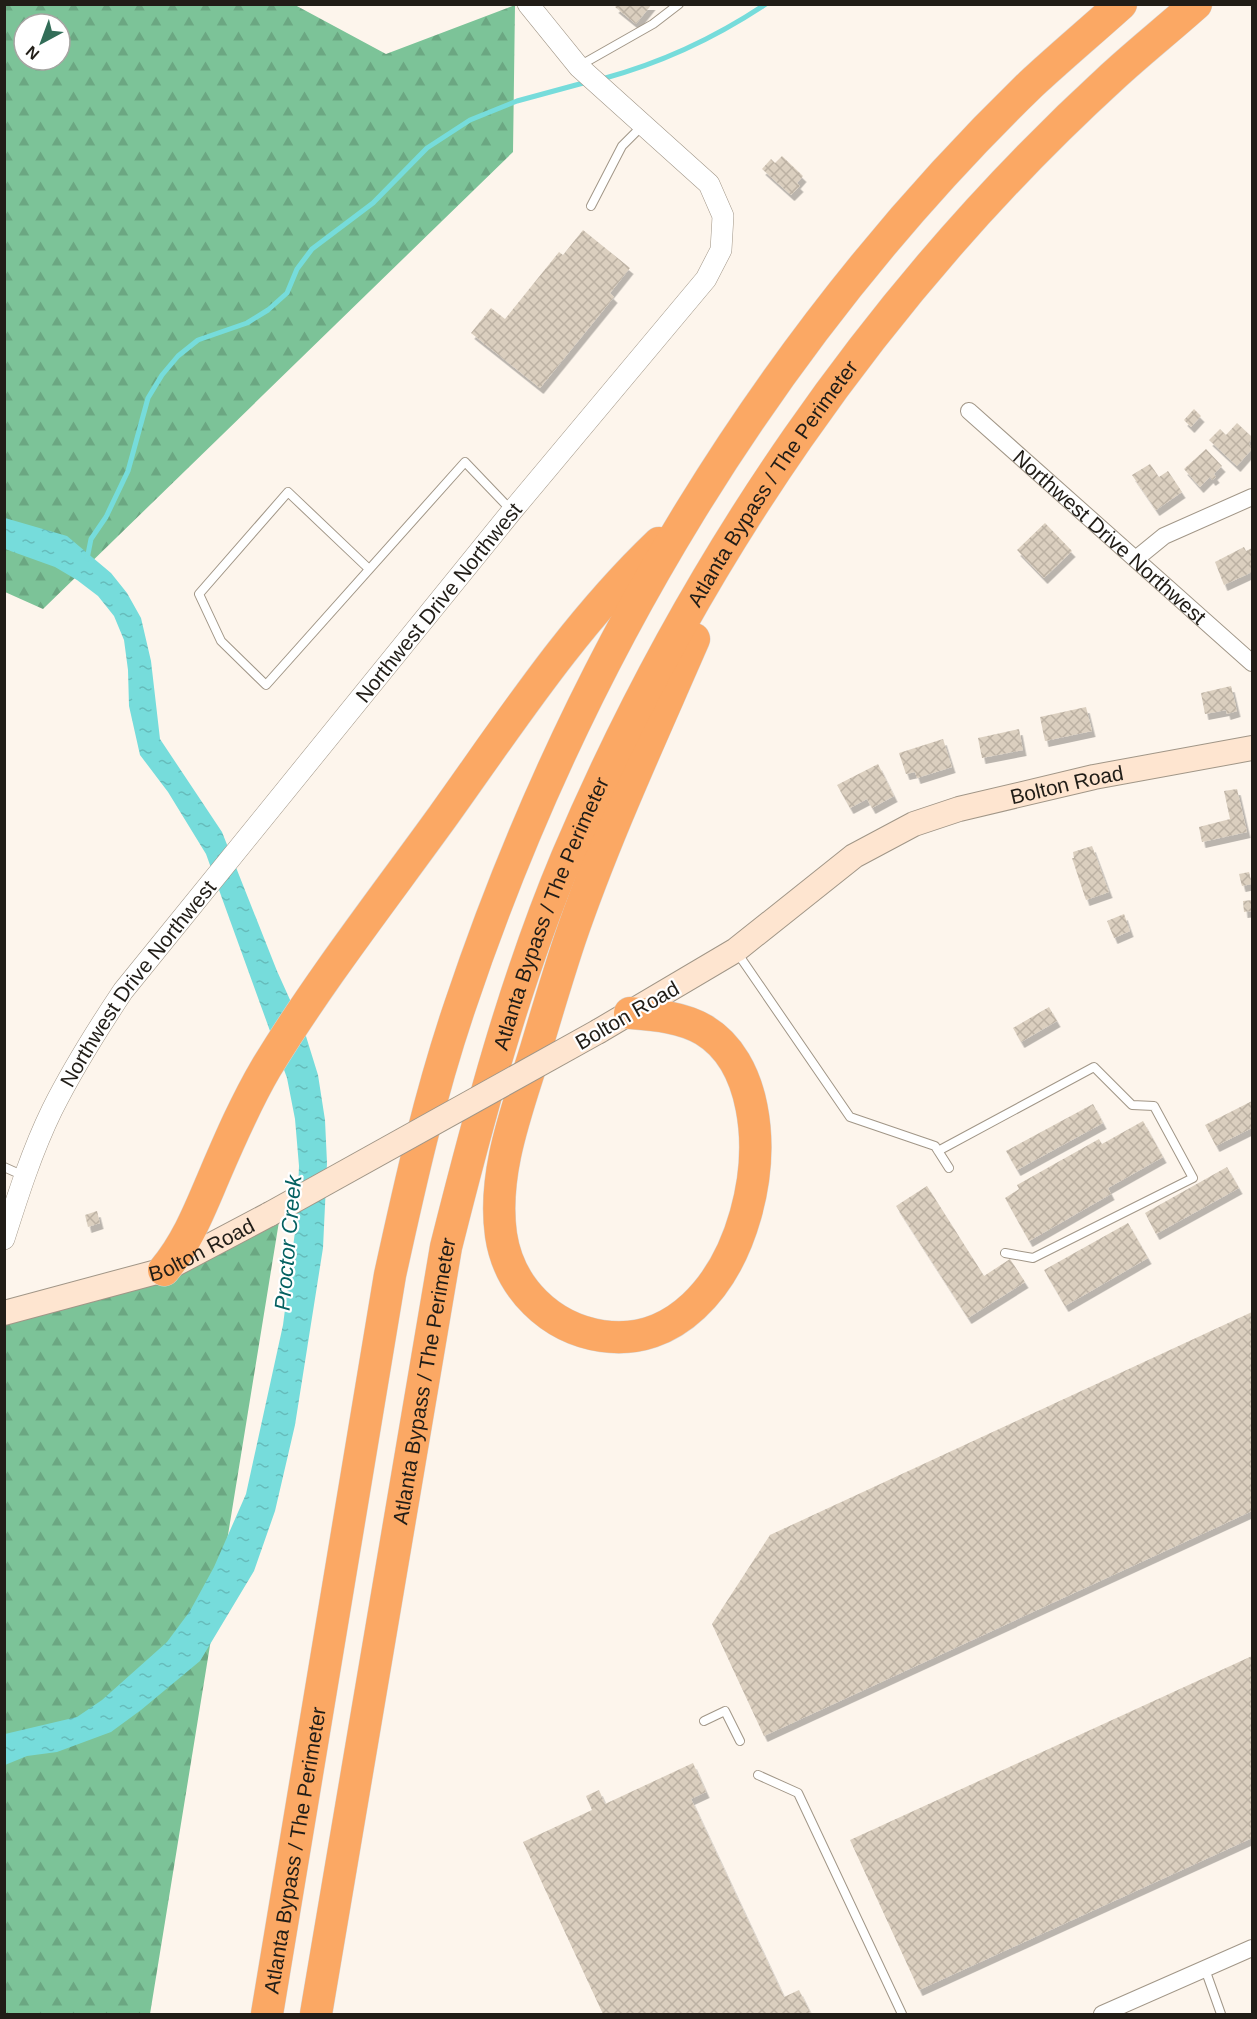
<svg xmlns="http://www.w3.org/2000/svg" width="1257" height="2019" font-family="Helvetica,sans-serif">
<defs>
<pattern id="forest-firs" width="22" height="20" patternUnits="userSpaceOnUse" patternTransform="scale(1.5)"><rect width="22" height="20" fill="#7cc398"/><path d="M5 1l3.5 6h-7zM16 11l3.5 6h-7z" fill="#6ba782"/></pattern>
<pattern id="water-ripples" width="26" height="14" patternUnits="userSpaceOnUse" patternTransform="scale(1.5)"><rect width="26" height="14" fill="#76dcdb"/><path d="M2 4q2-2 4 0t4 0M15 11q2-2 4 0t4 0" fill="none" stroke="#66bcbb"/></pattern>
<pattern id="building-cross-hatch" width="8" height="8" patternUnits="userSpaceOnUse" patternTransform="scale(1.5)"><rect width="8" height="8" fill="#dbcfbf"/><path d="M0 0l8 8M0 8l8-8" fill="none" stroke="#bcb1a3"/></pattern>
<filter id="shadow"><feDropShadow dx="3.5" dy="6" stdDeviation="0" flood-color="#0004"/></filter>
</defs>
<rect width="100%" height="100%" fill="#fdf5ec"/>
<!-- forest -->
<path fill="url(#forest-firs)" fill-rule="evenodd" d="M5,5H295L386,54L515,5L513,152L43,609L5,592ZM24,24H60V60H24Z
M283,1197L150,2014H5V1315L140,1289Z"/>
<!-- water -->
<path fill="url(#water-ripples)" d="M5,518L67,536L111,573L127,593L141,618L151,661L160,739L222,832L277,971L305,1033L318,1075L325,1120L327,1163L323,1248L295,1425L275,1511L254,1571L200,1661L141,1710L111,1732L57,1752L27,1756L5,1765V1734L77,1717L102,1700L167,1642L190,1611L214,1567L246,1494L283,1325L297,1216L299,1166L295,1119L287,1078L206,854L168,792L140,755L129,706L128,670L124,640L114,616L98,596L77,580L55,567L5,549Z"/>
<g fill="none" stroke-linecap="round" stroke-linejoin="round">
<!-- stream -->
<path stroke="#76dcdb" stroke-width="5" d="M602,79C662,63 715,38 766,4
M87,559L91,539L106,517L128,471L148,398L162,375L178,356L198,340L247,323L268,310L287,293L297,269L312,249L373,203L427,148L470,120L517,101L587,82"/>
</g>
<!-- building -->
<path fill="url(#building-cross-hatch)" filter="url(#shadow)" d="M618,4H652L636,24L615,7Z
M782,156L803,176L797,183L800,186L791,195L762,169L771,159L775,163Z
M583,230L630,268L610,293L614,297L540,388L471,333L491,308L505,319L559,252L563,255Z
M1194,409L1201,416L1191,427L1184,420Z
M1237,423L1252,437L1249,444L1252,449L1237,466L1209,440L1220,429L1226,435Z
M1206,449L1222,466L1214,474L1216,477L1212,480L1210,477L1200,487L1184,469Z
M1150,464L1159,477L1168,471L1182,492L1156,510L1132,475Z
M1045,523L1072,551L1044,578L1017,550Z
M1244,547L1246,551L1252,548V572L1224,585L1215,562Z
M1231,686L1237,711L1227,714L1226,710L1205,714L1201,693Z
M1086,707L1092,731L1045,741L1040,717Z
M1019,729L1023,750L982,758L978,738Z
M943,739L952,767L917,778L915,772L906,774L899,753Z
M878,764L894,796L872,808L867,799L850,808L837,785Z
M1237,789L1247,832L1202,842L1199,827L1230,819L1224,791Z
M1092,846L1109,892L1086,900L1072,858H1074L1073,852Z
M1249,872L1252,884L1242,886L1239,874Z
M1252,900V911L1244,912L1243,901Z
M1124,914L1130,931L1114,938L1107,921Z
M1049,1007L1057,1021L1021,1042L1013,1028Z
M1252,1101V1128L1216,1146L1205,1125Z
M1093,1104L1103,1123L1017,1170L1006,1151Z
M1143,1121L1163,1157L1108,1188L1111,1194L1029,1241L1005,1198L1019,1189L1017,1185L1099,1139L1102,1144Z
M1227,1167L1239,1188L1156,1234L1145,1213Z
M927,1186L984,1276L1010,1259L1025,1282L968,1318L896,1206Z
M97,1211L100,1223L88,1227L85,1215Z
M1128,1223L1148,1258L1065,1306L1044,1270Z
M1252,1312V1511L764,1736L712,1624L770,1535Z
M1252,1656V1838L919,1990L850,1840Z
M693,1763L706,1792L691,1799L784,1997L799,1990L811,2014H603L523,1842L592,1810L586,1796L599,1790L605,1804Z"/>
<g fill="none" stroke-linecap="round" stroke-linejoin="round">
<defs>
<path id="service" d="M579,66L653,24L679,4
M591,206L622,146L642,126
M369,569L288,492L199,594L221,641L266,685L465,462L512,511
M736,951L850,1117L935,1146L949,1168
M938,1151L1094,1067L1132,1105L1154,1106L1193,1178L1033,1258L1005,1253
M4,1167L24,1176
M704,1721L725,1711L740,1741
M758,1775L798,1793L902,2014
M1205,1969L1221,2014"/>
<g id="minor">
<path id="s1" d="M969,411L1252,663"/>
<path d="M1137,558L1164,536L1252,497"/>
<path d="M1102,2014L1252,1948"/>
</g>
<g id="tertiary">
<path id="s2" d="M4,1239C18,1195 32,1151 52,1110C73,1068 97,1030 123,991L512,511L706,279L721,250L723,216L709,184L579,67L528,4"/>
</g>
<g id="secondary">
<path id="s3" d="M599,1031L736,950L854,856L914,824L959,809L1094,777L1252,748"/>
<path id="s4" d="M4,1313L164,1270L270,1214"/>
</g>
<g id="motorway">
<path d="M630,1013C655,1015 682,1017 704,1030C806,1092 747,1358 602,1336C550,1328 509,1288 501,1235C492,1172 518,1108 536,1049C547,1012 558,975 570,939C605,837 651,738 694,639"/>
<path d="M164,1270C188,1241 200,1209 215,1174C230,1139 246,1102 266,1068C319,981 383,899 443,816C511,721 574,624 659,543"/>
<path id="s5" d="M267,2014L390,1275C410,1184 430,1094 460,1006C576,660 768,339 1031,84C1060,57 1091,31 1121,4"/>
<path id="s6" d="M316,2014L446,1247C479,1116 514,983 567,857C691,564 876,293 1112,77C1139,52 1168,29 1196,4"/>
</g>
</defs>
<!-- service casing -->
<use href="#service" stroke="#a19687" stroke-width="10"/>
<!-- minor casing -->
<use href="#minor" stroke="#a19687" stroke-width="18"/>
<!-- tertiary casing -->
<use href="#tertiary" stroke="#a19687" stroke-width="22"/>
<!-- secondary casing -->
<use href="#secondary" stroke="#a19687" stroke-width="26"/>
<!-- motorway casing -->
<use href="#motorway" stroke="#d7d6d5" stroke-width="33"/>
<!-- service -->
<use href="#service" stroke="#fff" stroke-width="8"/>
<!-- minor -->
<use href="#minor" stroke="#fff" stroke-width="16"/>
<!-- tertiary -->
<use href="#tertiary" stroke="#fff" stroke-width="21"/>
<!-- secondary -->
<use href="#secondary" stroke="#fee5d0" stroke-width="24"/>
<!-- motorway -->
<use href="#motorway" stroke="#fba864" stroke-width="32"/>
<defs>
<path id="secondary-bridge" d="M270,1214L599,1031"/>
</defs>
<!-- secondary-bridge casing -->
<use href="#secondary-bridge" stroke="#a19687" stroke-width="26" stroke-linecap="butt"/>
<!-- secondary-bridge -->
<use href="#secondary-bridge" stroke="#fee5d0" stroke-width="24"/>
</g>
<g text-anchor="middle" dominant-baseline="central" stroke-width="4.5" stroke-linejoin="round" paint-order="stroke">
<!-- street labels -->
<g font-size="21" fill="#211d17" stroke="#fff">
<text stroke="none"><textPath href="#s6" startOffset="1614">Atlanta Bypass / The Perimeter</textPath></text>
<text stroke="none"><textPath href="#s1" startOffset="189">Northwest Drive Northwest</textPath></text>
<text stroke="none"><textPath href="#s2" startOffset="777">Northwest Drive Northwest</textPath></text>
<text stroke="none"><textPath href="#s3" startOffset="536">Bolton Road</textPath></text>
<text stroke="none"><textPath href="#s6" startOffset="1128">Atlanta Bypass / The Perimeter</textPath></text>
<text stroke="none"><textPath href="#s2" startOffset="291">Northwest Drive Northwest</textPath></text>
<text transform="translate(627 1015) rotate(-30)">Bolton Road</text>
<text stroke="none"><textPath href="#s4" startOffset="208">Bolton Road</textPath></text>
<text stroke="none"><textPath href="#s6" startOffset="642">Atlanta Bypass / The Perimeter</textPath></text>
<text stroke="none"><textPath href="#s5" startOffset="166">Atlanta Bypass / The Perimeter</textPath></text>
</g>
<!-- water labels -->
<g font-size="22" font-style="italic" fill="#046161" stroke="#fff">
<text transform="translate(288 1243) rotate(-85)">Proctor Creek</text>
</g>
</g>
<!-- border -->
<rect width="1257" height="2019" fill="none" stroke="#211d17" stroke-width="12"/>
<!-- north arrow -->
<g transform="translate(42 42) rotate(221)"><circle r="28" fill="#ffffff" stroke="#a6a5a2" stroke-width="1.5"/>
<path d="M0-4.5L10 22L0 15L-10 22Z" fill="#326d58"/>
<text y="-9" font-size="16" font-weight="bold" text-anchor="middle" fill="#211d17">N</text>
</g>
</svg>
